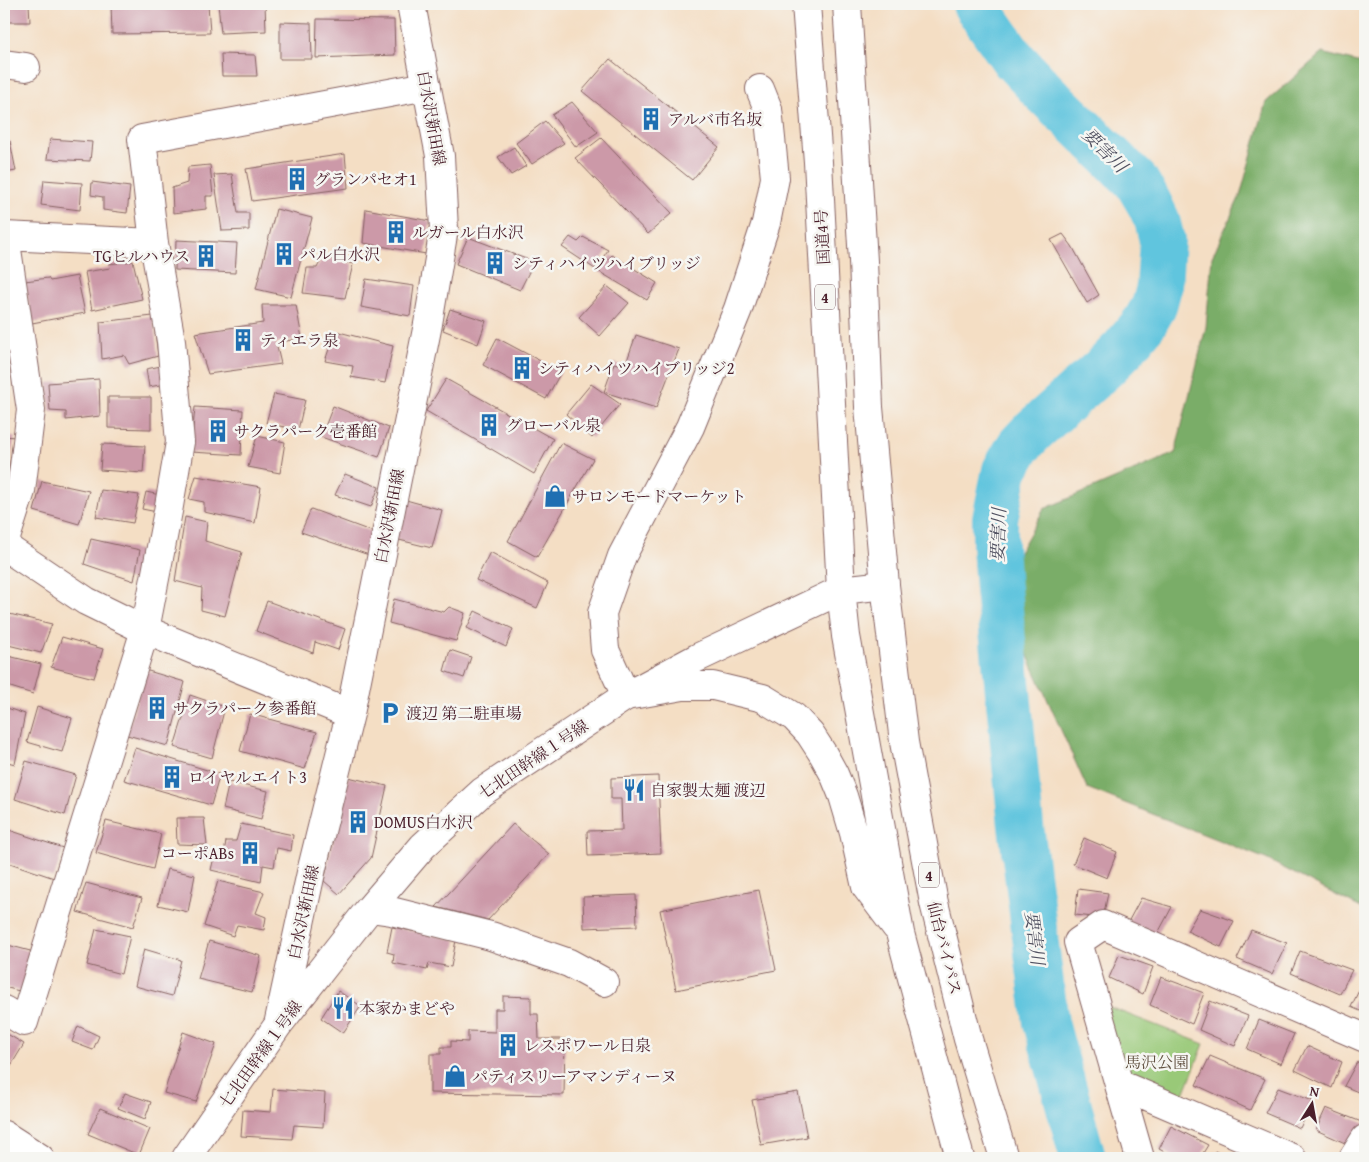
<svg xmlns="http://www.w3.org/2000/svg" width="1369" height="1162" font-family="'Gentium Book Plus','Noto Serif JP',serif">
<rect width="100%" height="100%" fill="#f6f6f2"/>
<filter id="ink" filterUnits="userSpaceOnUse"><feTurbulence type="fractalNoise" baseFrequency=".02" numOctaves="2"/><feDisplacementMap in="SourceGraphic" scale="10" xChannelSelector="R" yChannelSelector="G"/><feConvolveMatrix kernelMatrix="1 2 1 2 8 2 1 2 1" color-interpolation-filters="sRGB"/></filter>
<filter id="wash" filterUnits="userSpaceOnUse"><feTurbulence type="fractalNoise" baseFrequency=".0096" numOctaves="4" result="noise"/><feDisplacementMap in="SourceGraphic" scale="20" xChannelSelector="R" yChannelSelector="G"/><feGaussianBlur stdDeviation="1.12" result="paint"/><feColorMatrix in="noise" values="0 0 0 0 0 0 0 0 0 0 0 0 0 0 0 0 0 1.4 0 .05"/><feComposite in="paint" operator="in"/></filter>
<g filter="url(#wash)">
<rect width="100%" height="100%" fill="#f4dec4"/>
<!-- green -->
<path fill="#99c978" stroke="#727452" d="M1096,1002L1204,1044L1178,1109L1119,1084Z"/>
<!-- forest -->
<path fill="#7aad68" stroke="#62664a" d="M1322,53L1365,64V910L1266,859L1087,788L998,589L1044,509L1175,453L1206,327L1212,257L1240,196L1266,102Z"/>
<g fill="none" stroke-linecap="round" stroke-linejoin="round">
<!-- river -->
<path stroke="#61c5de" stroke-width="46" d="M975,4L1014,60L1043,91L1136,181L1149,203L1157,220L1162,240L1159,287L1154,306L1145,322L1123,349L1105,367L1034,430L1019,446L1005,470L995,519V546L998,589L1021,826L1046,1023L1083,1158"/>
</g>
<g id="blocks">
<!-- building -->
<path fill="#cc99a8" d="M4,4H29L30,22H4Z
M111,4H208L210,33L112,34Z
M218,4H265L266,31L221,33Z
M317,19L394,20L395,55L316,58Z
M280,22L311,23L312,59H280Z
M221,54L255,55L257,76H222Z
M610,59L719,147L692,180L582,91Z
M5,73L8,102L4,103V74Z
M572,102L598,132L576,147L552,115Z
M545,121L564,143L532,164L516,143Z
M601,138L672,213L648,234L575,158Z
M50,139L92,142L90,161L47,159Z
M10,141L16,171L4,173V142Z
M514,147L526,166L511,175L498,157Z
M345,154L348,188L252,201L246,169Z
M210,165L213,196H206V209L173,213L172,188L187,183L188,167Z
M232,174L238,213H249V230L222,231L214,175Z
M44,180L82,183L80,210L41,205Z
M92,182L130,187L127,213L103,210V197L91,195Z
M276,209L312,218L291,297L256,289Z
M366,209L430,221L426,254L363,243Z
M1063,234L1072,246L1099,295L1087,303L1051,240Z
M468,237L534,262L520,290L456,264Z
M570,237L578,242L583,237L608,250L595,269L562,247Z
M176,240L237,243L235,273L175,270Z
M612,255L657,283L647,300L598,271Z
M323,256L353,264L345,298L303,293L307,268H317Z
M133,261L142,299L92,310L85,272L110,268L109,264Z
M77,276L85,313L32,323L25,281L48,278L50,281Z
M366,279L414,286L410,316L361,307Z
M607,286L629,303L600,336L579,317Z
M262,305H296L302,338L276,343L281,364L208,374L195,333L263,323Z
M450,309L486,321L478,344L443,330Z
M153,316L158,356L129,364L124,355L102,359L100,322Z
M335,331L393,346L385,383L351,377L353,366L325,361Z
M636,335L679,349L656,408L604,392L614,363L625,366Z
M497,338L561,372L546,399L483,365Z
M166,365L170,383L149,387L146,369Z
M99,379L100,416L66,420V412L50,411L48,383Z
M446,379L553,439L534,474L426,411Z
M591,384L620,404L592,438L566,414Z
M274,394L305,400L298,430L266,423Z
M108,397H151V429L108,428Z
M333,406L389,428L379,457L321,437Z
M195,407L243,410L241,455L191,452Z
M4,436L15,437L7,476L4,478Z
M257,436L285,442L280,473L248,467Z
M561,443L593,459L537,557L508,541Z
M102,444L145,446L143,473L100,470Z
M345,474L379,487L371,507L335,495Z
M196,476L261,487L255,523L204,512V502L189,499Z
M42,481L89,491L79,524L34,511Z
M101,490L139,495L133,523L96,517Z
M146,492L160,495L157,512L142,509Z
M406,500L442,510L432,548L395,539Z
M311,509L376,533L369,555L301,532Z
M185,517L207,522L205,541L242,552L225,616L201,610L202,588L175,581Z
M91,539L140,550L134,581L84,564Z
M490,552L548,583L537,608L476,580Z
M394,599L444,612L449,607L465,613L456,641L389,623Z
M267,601L345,629L338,650L315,642L313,653L256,631Z
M475,611L513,629L506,647L467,628Z
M5,613L52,624L41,653L4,644Z
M62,637L103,649L94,678L51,667Z
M450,650L471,657L464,678L444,671Z
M4,655L41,664L33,694L4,685Z
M145,670L185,682L168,746L127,735Z
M190,695L225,707L212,758L174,747Z
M4,707L25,714L15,764L4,761Z
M37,707L72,718L62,752L27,742Z
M250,714L317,732L305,769L240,751Z
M135,748L220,774L211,805L124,780Z
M26,761L76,775L65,815L15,799Z
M658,776L661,853L588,856L587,831L622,830L621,799H611V778Z
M348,777L387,786L371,858L339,894L324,881Z
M229,782L268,791L261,819L223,809Z
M176,818H204L207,845L177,844Z
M106,821L161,834L153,869L96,853Z
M241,824L293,835L291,851L277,848L274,867L263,865L261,882L211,870L215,853H224L226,841H236Z
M513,824L549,854L488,920L436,907Z
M6,829L63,848L54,878L4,861V836Z
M1084,838L1117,852L1107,878L1073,864Z
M167,869L195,875L188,912L158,905Z
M218,881L264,892L256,913L266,917L264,930L237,925L233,936L204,926Z
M86,883L142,898L133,927L77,912Z
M1078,889L1108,893L1103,918L1075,915Z
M759,890L776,970L676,990L660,910Z
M636,895L637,926L584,928L583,897Z
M1141,898L1172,907L1157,935L1128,922Z
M1200,909L1234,921L1221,947L1187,931Z
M392,927L456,940L451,967L429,963L427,970L393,963L394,954L387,952Z
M96,929L130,936L121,974L87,965Z
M1251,930L1287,943L1272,974L1237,959Z
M209,941L261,956L252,992L198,979Z
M4,944L34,952L23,992L4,987Z
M144,949L181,960L172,996L135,986Z
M1300,951L1352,970L1340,994L1291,973Z
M1119,955L1153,967L1143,994L1109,978Z
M1161,977L1204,993L1192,1024L1150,1005Z
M1363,982L1365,983V1013L1351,1007Z
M338,991L361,1006L343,1033L321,1018Z
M503,996L531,997V1014H538L539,1039H565L564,1095L430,1093V1054H441V1047H451V1041L468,1042V1031L495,1032V1009H503Z
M1210,1001L1248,1016L1235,1046L1199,1030Z
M1259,1020L1294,1034L1281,1064L1247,1049Z
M78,1026L99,1036L93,1050L72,1042Z
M4,1032L24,1044L4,1077Z
M183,1032L216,1044L196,1102L164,1093Z
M1307,1046L1342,1062L1332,1088L1295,1070Z
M1210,1056L1265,1079L1250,1110L1196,1085Z
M1357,1062L1365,1065V1095L1344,1086Z
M1278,1088L1313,1101L1300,1128L1265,1113Z
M273,1089L325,1093L323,1127L294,1125L292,1139L241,1136L243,1110L271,1112Z
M798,1092L807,1137L761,1145L752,1100Z
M125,1093L151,1102L145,1119L118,1108Z
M100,1108L150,1129L139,1155L88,1134Z
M1326,1108L1364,1123L1354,1147L1316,1130Z
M1171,1126L1208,1145L1200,1158H1176L1159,1149Z
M1215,1151L1230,1158H1211Z"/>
</g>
</g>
<g filter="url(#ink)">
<use href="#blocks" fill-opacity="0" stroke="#866261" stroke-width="1"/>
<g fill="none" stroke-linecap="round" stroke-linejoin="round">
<defs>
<path id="minor" d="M4,64L26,67
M4,236L154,243
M4,544L21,491L31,410L5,236
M4,546L86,601L145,630L350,714
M626,696L605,650L602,613L622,556L690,427L738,309L766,223L775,178L768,109L760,89
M370,908L391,911L491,936L569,963L604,982
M4,1010L24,1022L145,630L169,506L180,442L171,341L154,243L142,139L427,86
M278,1025L312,868L350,714L428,324L444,229L440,156L411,4
M1119,1084L1292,1158
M4,1135L40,1158
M186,1158L278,1025L370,908L423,846L482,792L626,696L697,658L841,590L885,585
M1140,1158L1078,942L1103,925L1365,1038
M1353,1158L1365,1139"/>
<path id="highway" d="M806,4L818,162L841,590L846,636L900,933L960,1158
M847,4L863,261L869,407L885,585L904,742L934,903L968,1039L1004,1158
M626,696L683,686H713L763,698L794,717L810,734L823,754L834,774L843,796L854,833L866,887L896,927"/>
</defs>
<!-- minor casing -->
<use href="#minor" stroke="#866261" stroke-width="30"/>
<!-- highway casing -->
<use href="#highway" stroke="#866261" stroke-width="30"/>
<!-- minor -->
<use href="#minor" stroke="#fff" stroke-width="28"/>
<!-- highway -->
<use href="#highway" stroke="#fff" stroke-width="28"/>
</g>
</g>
<!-- icons -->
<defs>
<symbol id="building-bare" viewBox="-9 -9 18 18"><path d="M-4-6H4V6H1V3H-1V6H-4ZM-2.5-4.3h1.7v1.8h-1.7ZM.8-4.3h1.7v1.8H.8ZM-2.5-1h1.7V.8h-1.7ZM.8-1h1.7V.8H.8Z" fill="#1f6fb2" stroke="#f6f6f2" stroke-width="2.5" paint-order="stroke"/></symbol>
<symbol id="shop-bare" viewBox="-9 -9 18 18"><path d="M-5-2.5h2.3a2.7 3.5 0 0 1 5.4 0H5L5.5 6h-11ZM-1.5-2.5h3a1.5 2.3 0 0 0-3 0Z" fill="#1f6fb2" stroke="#f6f6f2" stroke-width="2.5" paint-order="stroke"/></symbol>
<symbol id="parking-bare" viewBox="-9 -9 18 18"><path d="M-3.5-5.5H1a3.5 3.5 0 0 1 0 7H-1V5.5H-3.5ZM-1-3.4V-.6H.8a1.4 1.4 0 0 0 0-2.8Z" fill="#1f6fb2" stroke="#f6f6f2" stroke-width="2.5" paint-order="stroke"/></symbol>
<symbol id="restaurant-bare" viewBox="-9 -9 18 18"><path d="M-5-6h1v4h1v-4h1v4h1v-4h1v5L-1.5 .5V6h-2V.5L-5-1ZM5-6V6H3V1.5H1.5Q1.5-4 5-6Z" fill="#1f6fb2" stroke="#f6f6f2" stroke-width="2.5" paint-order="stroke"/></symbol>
</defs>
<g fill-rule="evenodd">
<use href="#building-bare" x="635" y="103" width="32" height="32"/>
<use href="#building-bare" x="281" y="163" width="32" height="32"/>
<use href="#building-bare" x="380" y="216" width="32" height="32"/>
<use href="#building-bare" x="268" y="238" width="32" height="32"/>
<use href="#building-bare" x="190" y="240" width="32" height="32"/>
<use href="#building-bare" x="479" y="247" width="32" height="32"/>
<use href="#building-bare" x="227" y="324" width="32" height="32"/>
<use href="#building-bare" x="506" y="352" width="32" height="32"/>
<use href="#building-bare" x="473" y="409" width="32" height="32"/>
<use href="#building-bare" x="202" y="415" width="32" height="32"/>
<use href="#shop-bare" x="539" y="480" width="32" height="32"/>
<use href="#building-bare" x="141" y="692" width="32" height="32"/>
<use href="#parking-bare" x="374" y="697" width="32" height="32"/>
<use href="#building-bare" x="156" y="761" width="32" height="32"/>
<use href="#restaurant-bare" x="618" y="774" width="32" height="32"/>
<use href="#building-bare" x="342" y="806" width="32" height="32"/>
<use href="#building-bare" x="234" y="837" width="32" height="32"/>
<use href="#restaurant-bare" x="327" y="992" width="32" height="32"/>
<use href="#building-bare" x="492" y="1029" width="32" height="32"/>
<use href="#shop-bare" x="439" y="1060" width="32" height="32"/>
</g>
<g text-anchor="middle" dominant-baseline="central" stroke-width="5" stroke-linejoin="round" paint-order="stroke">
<!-- shield labels -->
<g fill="#f6f6f2" stroke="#7e6067" stroke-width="1">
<rect x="815" y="284.5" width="20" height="25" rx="4"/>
<rect x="919" y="862.5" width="20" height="25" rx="4"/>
</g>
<g font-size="15" font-weight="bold" fill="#4a1f2b">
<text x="825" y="297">4</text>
<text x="929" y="875">4</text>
</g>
<!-- street labels -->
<g font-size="16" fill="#4a1f2b" stroke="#f6f6f2">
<text transform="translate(432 118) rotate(80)">白水沢新田線</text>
<text transform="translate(822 237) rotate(-93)">国道4号</text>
<text transform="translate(389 516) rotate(-79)">白水沢新田線</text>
<text transform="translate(533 759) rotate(-34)">七北田幹線１号線</text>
<text transform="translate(303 912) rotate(-78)">白水沢新田線</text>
<text transform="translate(945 948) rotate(76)">仙台バイパス</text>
<text transform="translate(260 1054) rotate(-54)">七北田幹線１号線</text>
</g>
<!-- poi labels -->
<g font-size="16" fill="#4a1f2b" stroke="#f6f6f2" text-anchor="start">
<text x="668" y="119">アルバ市名坂</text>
<text x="314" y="179">グランパセオ1</text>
<text x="412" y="232">ルガール白水沢</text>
<text x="300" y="254">パル白水沢</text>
<text x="190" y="256" text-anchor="end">TGヒルハウス</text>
<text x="512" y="263">シティハイツハイブリッジ</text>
<text x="260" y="340">ティエラ泉</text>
<text x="538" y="368">シティハイツハイブリッジ2</text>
<text x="506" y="425">グローバル泉</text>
<text x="234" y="431">サクラパーク壱番館</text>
<text x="572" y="496">サロンモードマーケット</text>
<text x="173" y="708">サクラパーク参番館</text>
<text x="406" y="713">渡辺 第二駐車場</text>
<text x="188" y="777">ロイヤルエイト3</text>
<text x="650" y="790">自家製太麺 渡辺</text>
<text x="374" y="822">DOMUS白水沢</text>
<text x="234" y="853" text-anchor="end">コーポABs</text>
<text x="359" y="1008">本家かまどや</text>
<text x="524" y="1045">レスポワール日泉</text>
<text x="472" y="1076">パティスリーアマンディーヌ</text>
</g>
<!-- park labels -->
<g font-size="16" fill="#625242" stroke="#f6f6f2">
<text x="1157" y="1062">馬沢公園</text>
</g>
<!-- water labels -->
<g font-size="18" font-style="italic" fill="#515161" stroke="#f6f6f2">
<text transform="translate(1105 150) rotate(45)">要害川</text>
<text transform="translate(998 535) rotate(-88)">要害川</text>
<text transform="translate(1035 938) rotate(83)">要害川</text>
</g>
</g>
<!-- margin -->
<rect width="1369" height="1162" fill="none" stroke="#f6f6f2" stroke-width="20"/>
<!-- north arrow -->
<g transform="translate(1312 1104) rotate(11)" stroke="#f6f6f2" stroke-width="4" paint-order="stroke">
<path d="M0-4L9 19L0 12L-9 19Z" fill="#4a1f2b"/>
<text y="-8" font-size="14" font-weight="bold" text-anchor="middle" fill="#4a1f2b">N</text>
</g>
</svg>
